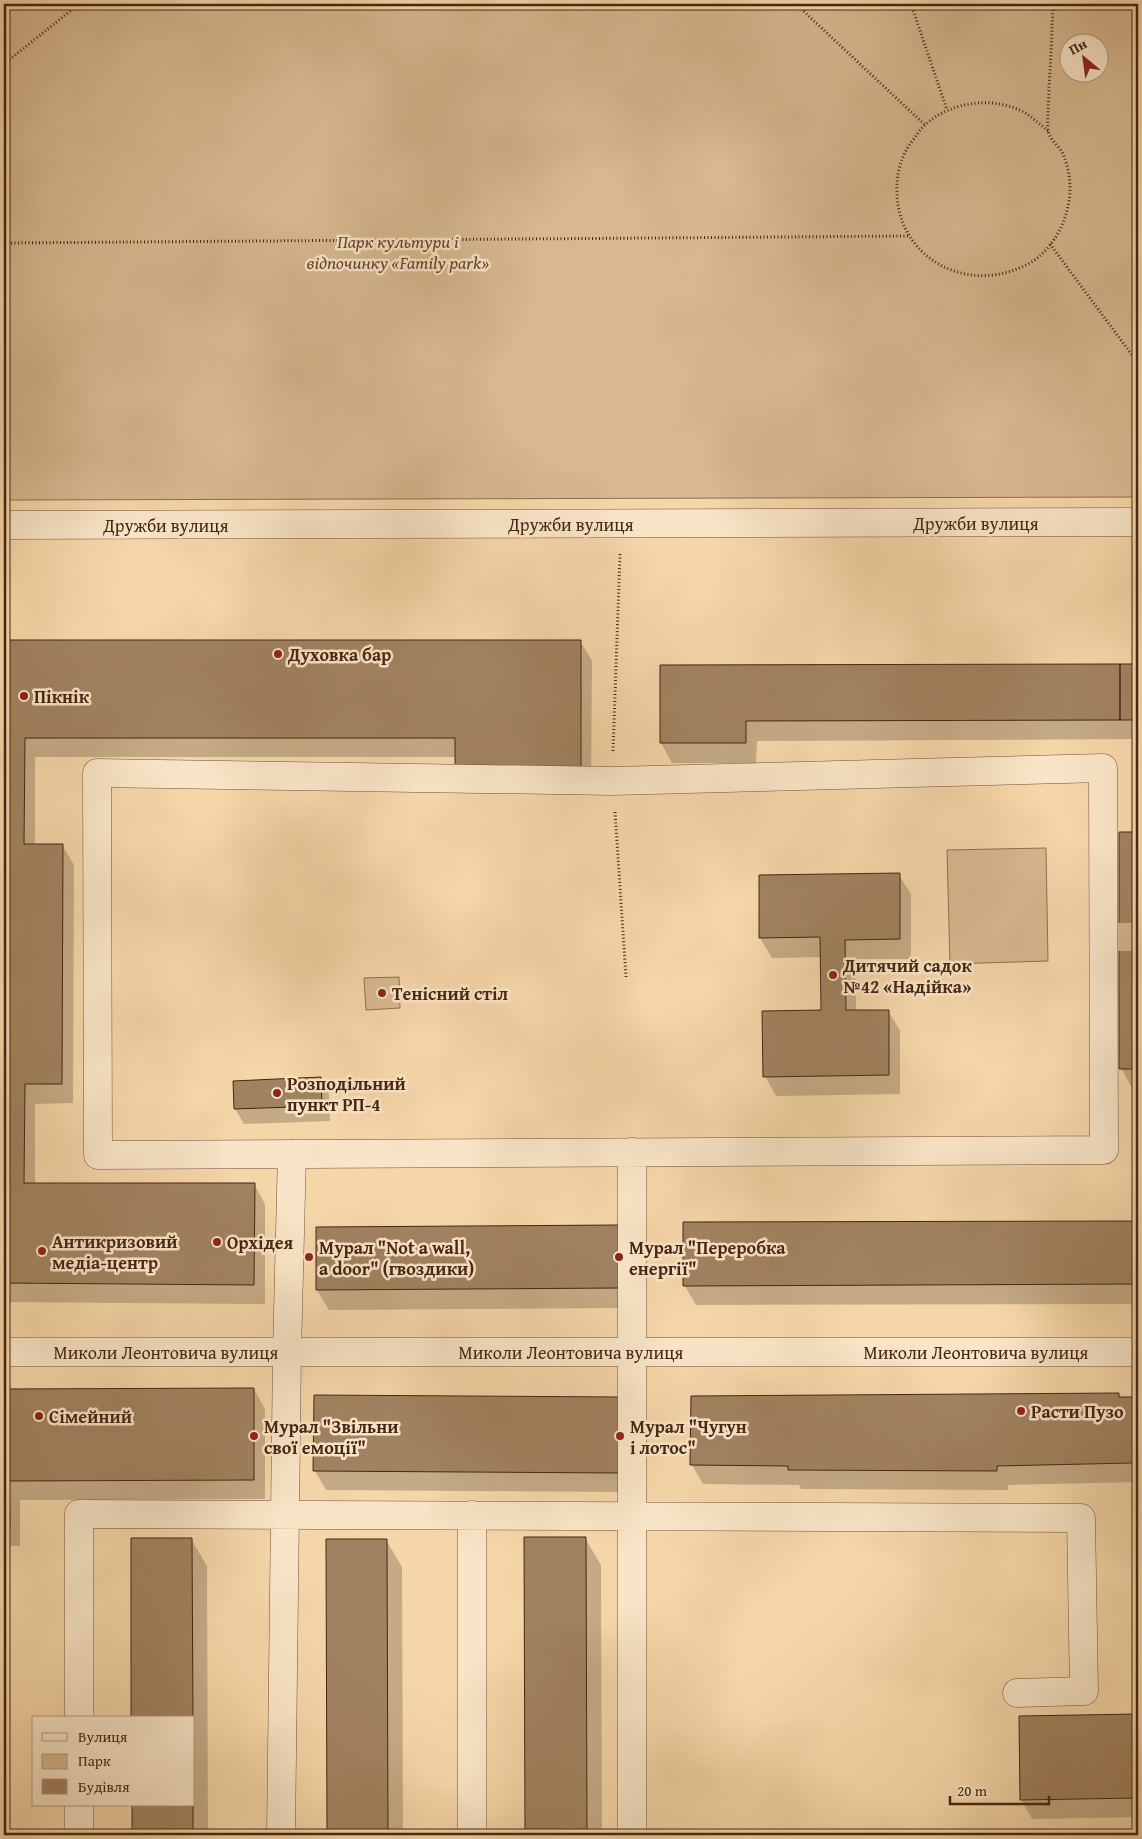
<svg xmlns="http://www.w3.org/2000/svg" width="1142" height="1839" font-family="'Gentium Book Plus',serif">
<rect width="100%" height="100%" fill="#f5d6a8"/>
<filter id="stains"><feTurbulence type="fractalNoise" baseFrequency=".004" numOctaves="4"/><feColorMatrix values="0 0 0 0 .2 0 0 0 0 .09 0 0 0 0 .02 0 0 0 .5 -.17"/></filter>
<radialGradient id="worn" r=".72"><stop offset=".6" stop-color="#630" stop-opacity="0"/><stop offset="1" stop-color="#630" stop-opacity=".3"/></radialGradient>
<!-- green -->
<path fill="#d7b88f" stroke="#8e6f51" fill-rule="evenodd" d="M4,4H1138V497L4,500ZM1070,42H1100V72H1070Z
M1046,848L1048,961L950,964L947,850Z
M399,977L400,1008L366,1010L364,978Z"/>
<!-- shadow -->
<path fill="#0003" d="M580,641L592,661L591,789L456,757H35V846L62,845L74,865L73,1103L35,1104V1184H254L265,1204V1304L4,1302V642Z
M1138,665V739L757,741L756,763H672L661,743V666Z
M1120,833H1138V1088H1132L1121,1068Z
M899,875L911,894V959H856V1011H888L900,1030V1094L776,1096L765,1076L822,1011V957L772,958L760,938V876Z
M320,1079L329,1094L330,1121L244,1124L235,1109L234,1082Z
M1138,1222V1304L696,1305L685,1286L684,1224Z
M618,1227L630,1308L329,1310L317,1290Z
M254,1389L265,1409V1499L20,1500V1546H4V1390Z
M1118,1395L1120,1398L1138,1399V1482L1008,1485V1490L801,1489L799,1485L703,1484L692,1465Z
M631,1418V1492L326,1490L315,1471Z
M585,1538L601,1565L602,1835H527L525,1539Z
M191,1539L207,1566L208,1835H133V1805H194V1718H133Z
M327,1540H386L402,1567L403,1835H328Z
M4,1560L8,1568L9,1835H4Z
M1138,1715V1817L1032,1819L1021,1799L1020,1717Z"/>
<!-- building -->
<path fill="#a18260" stroke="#462613" d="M4,640H581V770L455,769V738H25L24,844H63L62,1084H25L24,1183H255L254,1285L4,1283Z
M1120,664V720L746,721V743H660V665Z
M1120,664H1138V720H1120Z
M1119,832H1138V1069H1119Z
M900,873V939L845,940L846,1010H889V1075L763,1077L762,1011L821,1010L820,937L759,938V875Z
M321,1077L322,1106L234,1109L233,1081Z
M1138,1221V1284L683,1286V1222Z
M619,1225V1288L316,1290V1227Z
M254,1388V1480L9,1481L10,1527H4V1389Z
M1119,1393V1397H1138V1469L1132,1463L997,1466V1471L788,1470V1466L690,1465L691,1396Z
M314,1395L621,1397L620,1473L313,1471Z
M524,1537H586L587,1835H525Z
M131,1538H192L193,1718H131Z
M326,1539H387L388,1835H327Z
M1138,1714V1798L1020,1800L1019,1716Z
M132,1805H193V1835H132Z"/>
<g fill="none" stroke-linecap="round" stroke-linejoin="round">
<!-- minor-tunnel -->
<path stroke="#d2b38a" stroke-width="28" stroke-dasharray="28 14" stroke-linecap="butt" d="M1104,937H1138"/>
<defs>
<path id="minor" d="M4,525L1138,522
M1103,768L1104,1150L98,1155L97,773L613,781Z
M4,1352H1138
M79,1718V1514L1081,1518L1084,1691L1017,1693
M79,1835V1805
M281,1835L287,1352L292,1154
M472,1835V1515
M632,1835V1152"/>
</defs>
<!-- minor casing -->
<use href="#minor" stroke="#725238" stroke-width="29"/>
<!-- path -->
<path stroke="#462613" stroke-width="3" stroke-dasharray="1 2.5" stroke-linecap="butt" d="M796,4L925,125
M911,4L947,110
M4,64L79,4
M1048,131C1041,125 1034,119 1027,114C996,95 951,101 925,125C920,129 917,135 913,140C901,155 896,174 897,193C898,248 948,284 1000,274C1014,271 1030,265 1041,255C1068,229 1078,189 1063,154C1059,146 1048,138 1048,129C1047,115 1049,101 1049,87C1051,59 1052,31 1053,4
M4,243L908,236
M1050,244L1138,363
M613,751L620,554
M615,812L626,977"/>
<!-- minor -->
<use href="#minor" stroke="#f8e4c6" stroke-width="28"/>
</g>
<!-- markers -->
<g fill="#8f2418" stroke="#f8e4c6" stroke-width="2">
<circle cx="278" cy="654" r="5"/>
<circle cx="24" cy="696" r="5"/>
<circle cx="833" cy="975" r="5"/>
<circle cx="382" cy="993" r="5"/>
<circle cx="277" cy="1093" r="5"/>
<circle cx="217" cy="1242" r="5"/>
<circle cx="42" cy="1251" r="5"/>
<circle cx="309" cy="1257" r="5"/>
<circle cx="619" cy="1257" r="5"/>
<circle cx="1021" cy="1411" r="5"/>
<circle cx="39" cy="1416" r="5"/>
<circle cx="254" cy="1436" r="5"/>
<circle cx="620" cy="1436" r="5"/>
</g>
<g text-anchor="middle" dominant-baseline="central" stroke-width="5" stroke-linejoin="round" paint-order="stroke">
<!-- park labels -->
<g font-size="18" font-style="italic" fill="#63432c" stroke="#f8e4c6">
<text x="398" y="241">Парк культури і<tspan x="398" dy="21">відпочинку «Family park»</tspan></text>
</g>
<!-- street labels -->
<g font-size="18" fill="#462613" stroke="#f8e4c6">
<text x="976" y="523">Дружби вулиця</text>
<text x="571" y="524">Дружби вулиця</text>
<text x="166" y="525">Дружби вулиця</text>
<text x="166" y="1352">Миколи Леонтовича вулиця</text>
<text x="571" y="1352">Миколи Леонтовича вулиця</text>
<text x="976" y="1352">Миколи Леонтовича вулиця</text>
</g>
<!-- poi labels -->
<g font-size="18" font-weight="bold" fill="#462613" stroke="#f8e4c6" text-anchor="start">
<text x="288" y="654">Духовка бар</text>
<text x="34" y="696">Пікнік</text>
<text x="843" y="965">Дитячий садок<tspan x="843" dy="21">№42 «Надійка»</tspan></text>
<text x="392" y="993">Тенісний стіл</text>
<text x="287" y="1083">Розподільний<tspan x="287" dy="21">пункт РП-4</tspan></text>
<text x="52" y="1241">Антикризовий<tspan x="52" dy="21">медіа-центр</tspan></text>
<text x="227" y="1242">Орхідея</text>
<text x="319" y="1247">Мурал "Not a wall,<tspan x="319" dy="21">a door" (гвоздики)</tspan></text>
<text x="629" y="1247">Мурал "Переробка<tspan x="629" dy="21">енергії"</tspan></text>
<text x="1031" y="1411">Расти Пузо</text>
<text x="49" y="1416">Сімейний</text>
<text x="264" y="1426">Мурал "Звільни<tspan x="264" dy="21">свої емоції"</tspan></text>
<text x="630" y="1426">Мурал "Чугун<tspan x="630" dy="21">і лотос"</tspan></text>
</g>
</g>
<!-- margin -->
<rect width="1142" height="1839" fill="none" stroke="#f5d6a8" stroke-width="20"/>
<rect x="5" y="5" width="1132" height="1829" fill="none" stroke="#462613" stroke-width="2.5"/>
<rect x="10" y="10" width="1122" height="1819" fill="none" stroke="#462613"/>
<!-- legend -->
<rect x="32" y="1716" width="162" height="90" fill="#f8e4c6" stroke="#b1987e"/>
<rect x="42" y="1733" width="25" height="8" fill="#f8e4c6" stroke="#b1987e"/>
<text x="78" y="1742" font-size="15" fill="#462613">Вулиця</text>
<rect x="42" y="1754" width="25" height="15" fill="#d7b88f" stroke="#b1987e"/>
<text x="78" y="1766" font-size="15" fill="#462613">Парк</text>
<rect x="42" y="1779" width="25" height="15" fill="#a18260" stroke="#b1987e"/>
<text x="78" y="1792" font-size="15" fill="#462613">Будівля</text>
<!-- north arrow -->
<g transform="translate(1084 58) rotate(331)"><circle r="24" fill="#f8e4c6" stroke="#b1987e"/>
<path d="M0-4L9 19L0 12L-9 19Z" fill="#8f2418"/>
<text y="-8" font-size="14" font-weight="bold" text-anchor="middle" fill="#462613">Пн</text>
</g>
<!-- scale -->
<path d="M950 1796v8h99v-8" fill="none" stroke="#462613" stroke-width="2.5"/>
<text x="957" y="1796" font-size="15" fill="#462613" stroke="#f8e4c6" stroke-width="4" paint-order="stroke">20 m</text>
<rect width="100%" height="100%" filter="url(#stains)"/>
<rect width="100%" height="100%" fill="url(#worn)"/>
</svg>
